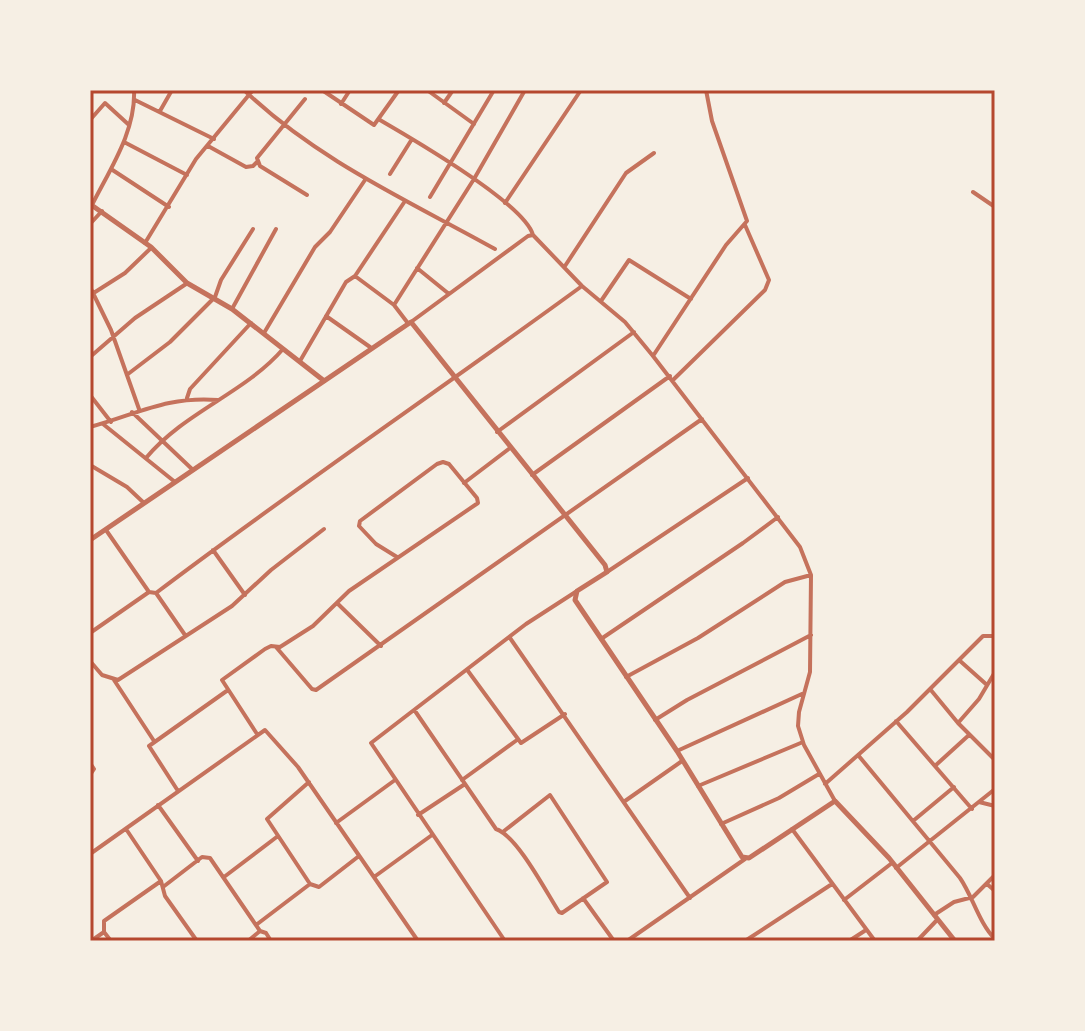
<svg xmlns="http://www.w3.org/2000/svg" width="1085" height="1031" font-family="'PT Sans Narrow',sans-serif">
<rect width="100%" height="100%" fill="#f6efe4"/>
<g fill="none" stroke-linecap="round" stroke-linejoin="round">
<!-- minor -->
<path stroke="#c5725c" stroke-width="4" d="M244,90C317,160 407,200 495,249
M322,90L374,125L399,90
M427,90L474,124
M305,99L257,158L260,166L307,195
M135,100L214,139
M444,103L453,90
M341,104L350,90
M160,111L172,90
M90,120L105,103L129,125
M380,120C411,138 524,203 533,235
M124,142L187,175
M208,146L246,167L253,166L257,162
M111,169L169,207
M390,174L412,139
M973,192L995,207
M430,197L494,90
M505,203L581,90
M92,205C110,169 136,131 134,90
M90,224L102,211
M145,243L196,159L253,90
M565,266L626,173L654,153
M417,268L449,294
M355,276L394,305L407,322
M90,287L111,330L139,409
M92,294L125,273L151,248
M601,301L629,260L691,299
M394,305L474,179L525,90
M232,309L276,229
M326,316L370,347
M411,322L528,236L533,235L582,286L625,322L653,356L800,547L811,575L810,672L799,712L798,726L804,745L835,801
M264,333L315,247L330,232L365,180
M653,356L726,245L747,221L712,121L706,90
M90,357L135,318L186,284
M300,361L346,282L355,276L405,201
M128,374L170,342L215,297L221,280L253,229
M673,380L765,290L769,280L745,225
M90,395L111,422
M187,398L190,389L251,323
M132,412L193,470
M103,424L175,482
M90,427C138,414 166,396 218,400
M497,432L634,332
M146,458C184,412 245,393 283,349
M90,465L127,487L144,503
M532,475L670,376
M464,483L510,448
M106,530L149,592
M213,550L245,595
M607,572L748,478
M156,593L185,635
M337,603L381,646
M90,633L149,592L156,593C296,487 441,389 582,286
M510,638L690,898
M601,639L743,543L778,517
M276,647L312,689L316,690L702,419
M959,660L987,685
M90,661L102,675L118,680L232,606L271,570L324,529
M468,671L521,743L565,714
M626,677L698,638L785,582L811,575
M114,680L154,741
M930,689L958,723L995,760
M415,711L496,829C517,836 545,890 559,912L562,913L607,882L550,795L504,831
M655,720L687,700L811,635
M896,721L972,809
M958,723L979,699L995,672
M257,734L222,680L265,649L271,646L280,647L313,626L349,591L478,503L477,498L449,464L443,462L437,464L360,521L359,526L376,544L397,557
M677,751L804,693
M858,755L960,878C973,897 979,923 995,939
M90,763L94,769L90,775
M936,765L969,735
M462,780L517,740
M309,782L267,819L310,884L319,887L359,856
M825,784L907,712L983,636H995
M698,786L803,742
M178,791L149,746L228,690
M625,801L682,761
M979,802L995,806
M158,805L198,861
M418,815L465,784
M913,821L954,787
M336,823L395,780
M721,824L779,798L819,774
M126,829L161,881L165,896L197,941
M792,829L875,941
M90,854L265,730L298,767L418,941
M896,868L995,789
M224,877L278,836
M374,877L432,835
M987,884L995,891
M163,887L202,857L210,858L260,931L248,941
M583,898L614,941
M844,900L892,863
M934,915L954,902L973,897L995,875
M256,925L310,884
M260,931L266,933L271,941
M91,941L104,932
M111,941L104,932V921L161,881
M505,941L371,743L526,624L577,591
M627,941L745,859
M745,941L832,884
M849,941L866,930
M917,941L937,920"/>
<!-- tertiary -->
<path stroke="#c5725c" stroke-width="5" d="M90,204L151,247L187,283L232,309L323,380
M90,540L411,322L605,565L607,572L577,591L575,600L677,751L742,857L749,858L835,801L889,858L955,941"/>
</g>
<!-- border -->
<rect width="1085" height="1031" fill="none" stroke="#f6efe4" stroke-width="184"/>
<rect x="92" y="92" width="901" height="847" fill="none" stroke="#b5482f" stroke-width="3"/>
</svg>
